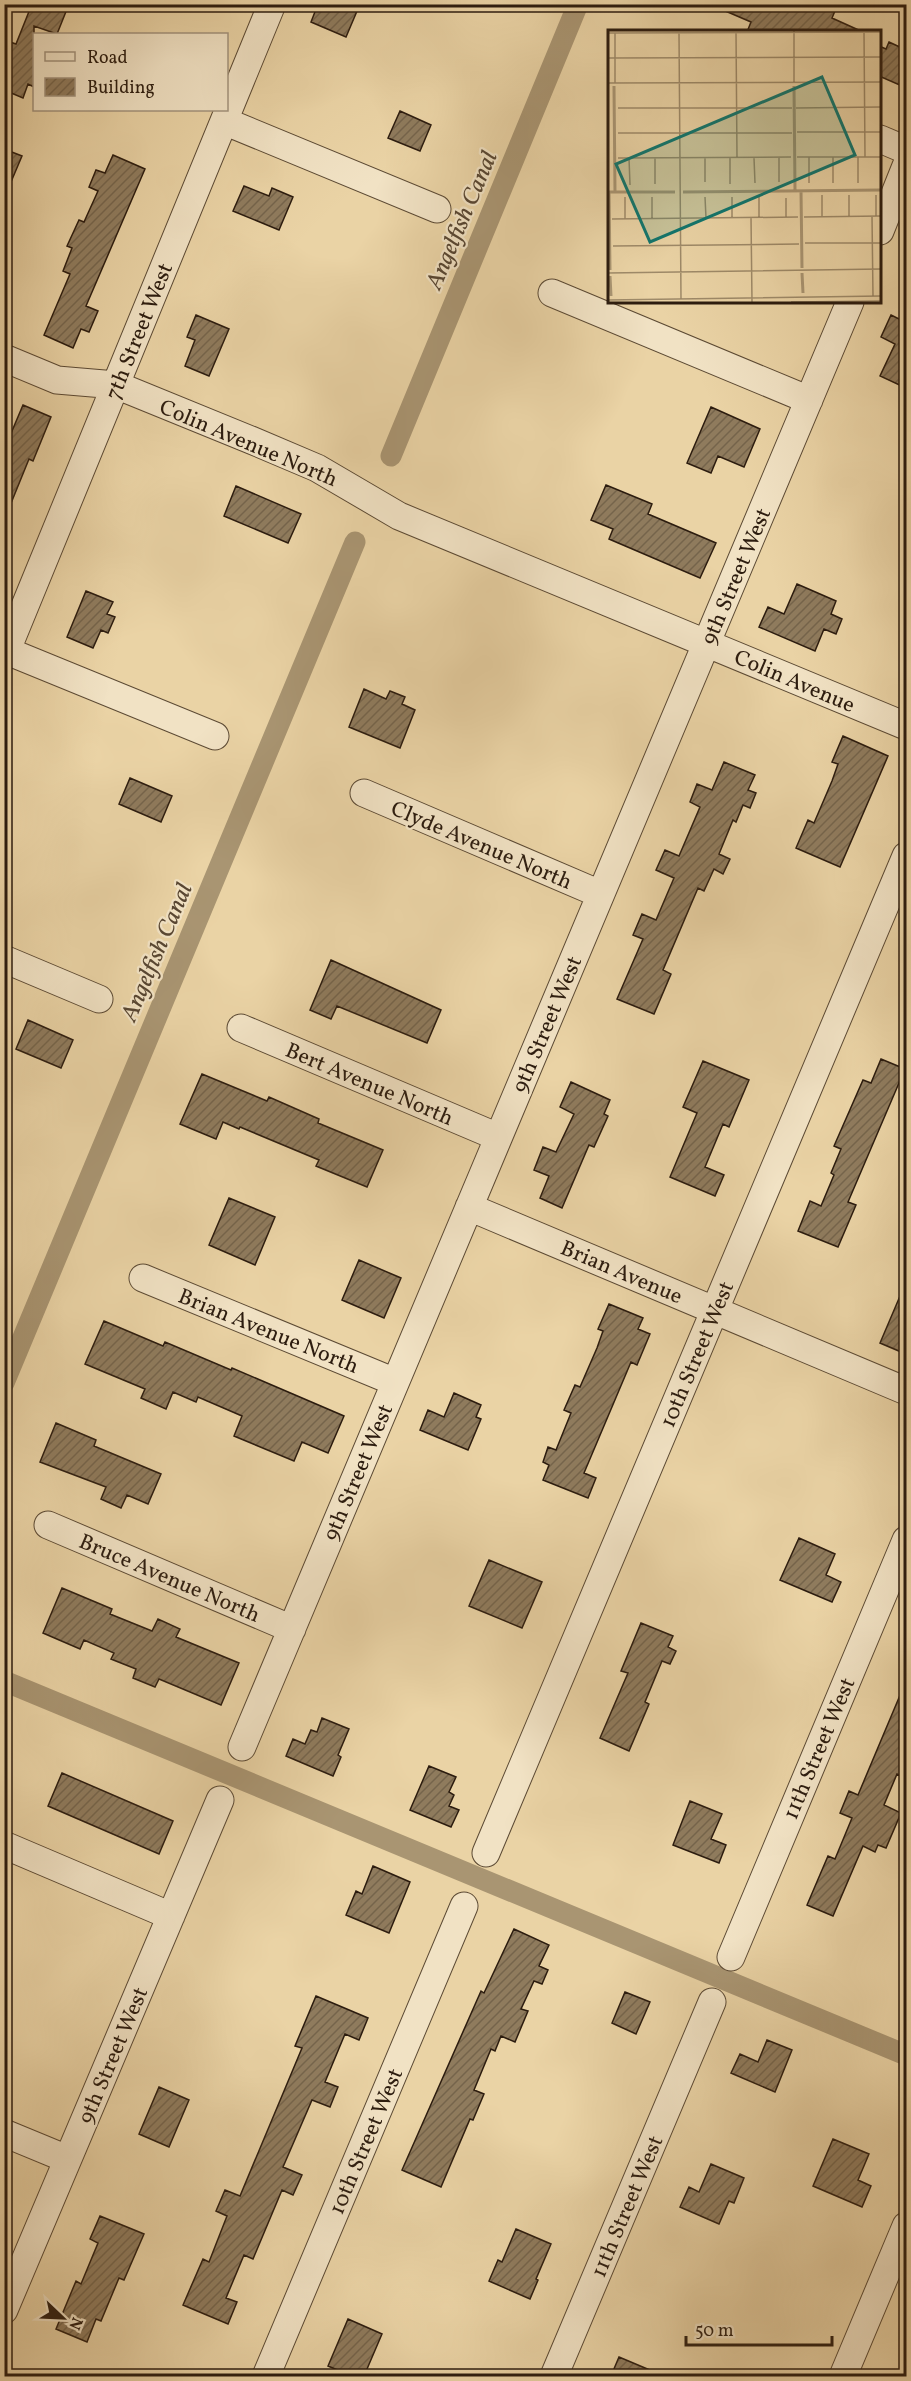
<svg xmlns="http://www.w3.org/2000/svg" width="911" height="2381" font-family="Vollkorn,serif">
  <defs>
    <pattern id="building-hatch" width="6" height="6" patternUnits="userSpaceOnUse" patternTransform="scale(1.5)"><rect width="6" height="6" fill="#8f7b5d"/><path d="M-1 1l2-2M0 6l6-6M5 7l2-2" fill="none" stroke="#75644b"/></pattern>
  </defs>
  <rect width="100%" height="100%" fill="#ead3a5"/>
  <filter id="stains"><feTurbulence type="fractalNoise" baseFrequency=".00333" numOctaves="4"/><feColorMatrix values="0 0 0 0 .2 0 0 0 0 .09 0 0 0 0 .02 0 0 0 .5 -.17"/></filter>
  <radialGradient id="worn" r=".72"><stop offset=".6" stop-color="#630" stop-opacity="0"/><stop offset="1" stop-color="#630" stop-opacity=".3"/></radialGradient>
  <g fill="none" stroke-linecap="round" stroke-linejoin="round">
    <path stroke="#a99572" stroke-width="21" d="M391,456L578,4
      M4,1383L355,542
      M4,1681L906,2055"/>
  </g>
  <path fill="url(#building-hatch)" stroke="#2c1c0f" stroke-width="1.5" d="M32,4H69L57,34L34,26V87L28,84L23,98L4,90V56L10,42L16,44Z
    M318,4H360L346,37L311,22Z
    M709,4H819L835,11L832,18L863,32H747L751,22Z
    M889,42L904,49L902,56L906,58V76L902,86L879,76V46L886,49Z
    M400,111L431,125L420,151L388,138Z
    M4,149L22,156L5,196H4Z
    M113,155L145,169L86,306L98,311L89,332L81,329L73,348L44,335L70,274L63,271L72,248L67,246L79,220L84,222L98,191L89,187L96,170L105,173Z
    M244,186L269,196L272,188L293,197L279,230L233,211Z
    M196,315L229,329L209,376L185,366L195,340L187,337Z
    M891,315L905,322L906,318V388L880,376L895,344L881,337Z
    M23,405L51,417L33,461L29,459L5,518L4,450Z
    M711,407L760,429L744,467L718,456L711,473L687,463Z
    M606,485L652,504L648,514L716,543L700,578L609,539L613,529L591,520Z
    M236,486L301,514L288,543L224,516Z
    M797,584L836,601L831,614L842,619L836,634L824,629L815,651L759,627L768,607L784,614Z
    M86,591L113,602L107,614L115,617L108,633L101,630L93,648L67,637Z
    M364,689L386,699L390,691L405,697L402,704L415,710L400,748L349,727Z
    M843,736L888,756L840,867L796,848L808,820L814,823L832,781L838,764L832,762Z
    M724,762L755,775L748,790L756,793L750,808L743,805L736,822L733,820L719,854L730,859L723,874L714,869L704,891L698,888L663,970L671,974L654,1014L617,999L643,939L633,935L642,914L656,920L674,878L656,870L665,850L679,856L700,807L690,802L697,784L712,790Z
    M130,778L172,796L161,822L119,804Z
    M331,960L441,1010L427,1043L337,1006L331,1019L310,1010Z
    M28,1020L73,1040L61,1068L16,1049Z
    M881,1059L905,1069L848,1202L856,1205L838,1247L798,1231L810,1201L821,1206L834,1175L831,1173L841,1149L834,1146L863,1080L871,1083Z
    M703,1061L749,1080L729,1127L723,1124L705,1167L724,1175L715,1196L670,1177L697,1113L683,1107Z
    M202,1074L267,1101L269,1097L319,1119L318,1123L383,1150L367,1187L316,1166L319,1160L240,1127L239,1129L223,1122L216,1139L180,1124Z
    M571,1082L610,1100L604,1114L608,1116L594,1147L589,1145L562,1208L540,1198L549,1176L534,1170L543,1147L556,1152L574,1114L560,1107Z
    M229,1198L275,1217L255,1265L209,1245Z
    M359,1260L401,1278L384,1318L342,1300Z
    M906,1282V1354L880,1343Z
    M609,1304L643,1318L638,1329L650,1334L637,1365L631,1362L584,1473L596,1478L588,1498L543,1480L549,1465L543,1462L548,1447L556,1450L571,1413L564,1410L575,1385L580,1387L597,1348L603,1331L598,1329Z
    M104,1321L163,1346L165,1342L231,1370L232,1368L344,1416L328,1453L302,1442L294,1461L234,1436L242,1416L198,1397L196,1402L173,1392L166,1409L141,1398L145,1389L85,1364Z
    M454,1393L481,1405L476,1417L481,1419L468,1450L420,1430L428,1410L444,1417Z
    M56,1423L96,1440L94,1446L161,1474L148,1504L127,1495L121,1508L101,1499L106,1487L40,1462Z
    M799,1538L835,1554L826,1575L841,1582L832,1602L780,1580Z
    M489,1560L542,1582L522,1628L469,1606Z
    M62,1588L112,1609L110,1614L152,1631L158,1619L180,1629L176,1637L239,1663L221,1705L159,1679L155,1687L133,1678L136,1669L111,1659L114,1653L84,1640L80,1649L43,1633Z
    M641,1623L673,1636L668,1647L676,1651L670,1664L662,1661L645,1702L649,1704L629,1751L600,1738L628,1673L621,1671Z
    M906,1681V1778L897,1774L884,1805L901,1813L886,1848L878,1845L875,1852L863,1846L833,1916L807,1905L828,1856L835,1859L852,1818L840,1813L849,1791L858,1795Z
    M322,1718L349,1729L338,1755L341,1757L333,1776L286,1756L293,1739L305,1744L311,1730L317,1732Z
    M429,1766L456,1777L449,1792L454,1795L449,1806L459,1810L451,1827L410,1810Z
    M62,1773L173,1821L159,1854L48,1806Z
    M690,1801L722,1814L711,1839L726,1845L719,1863L673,1845Z
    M373,1866L410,1882L389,1933L346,1915L356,1891L362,1894Z
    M514,1929L549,1945L539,1966L548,1970L542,1984L534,1981L521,2009L528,2011L515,2042L501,2036L495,2051L491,2049L474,2090L484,2094L473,2120L470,2119L441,2187L402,2170L481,1991L484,1993Z
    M625,1992L650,2002L636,2034L612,2023Z
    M316,1996L368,2018L359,2040L345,2034L325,2082L338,2087L330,2107L312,2100L283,2167L302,2175L293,2195L282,2190L253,2259L244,2255L226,2298L237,2302L228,2324L183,2305L203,2259L209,2262L227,2216L216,2211L225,2190L240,2196L302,2048L295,2046Z
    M767,2040L792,2050L775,2092L731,2073L740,2054L758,2062Z
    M159,2087L189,2100L169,2147L139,2134Z
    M833,2139L869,2154L858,2180L871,2186L862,2207L813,2186Z
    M711,2164L744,2178L734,2203L729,2201L719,2224L680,2207L689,2187L699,2192Z
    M100,2216L144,2234L124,2280L119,2278L101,2321L96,2319L87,2342L56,2329L76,2281L81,2284L98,2243L90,2239Z
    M516,2229L551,2244L536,2279L538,2280L530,2299L489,2281L498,2260L502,2262Z
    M348,2319L382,2334L364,2376H352L328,2366Z
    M619,2357L664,2376H611Z"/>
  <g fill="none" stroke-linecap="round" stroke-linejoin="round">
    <defs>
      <path id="minor" d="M224,121L437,209
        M880,139L906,150
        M880,231L906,166
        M552,293L809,400
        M4,358L57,380L116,385L251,440L317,468L399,516L906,726
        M7,651L215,736
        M4,657L272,4
        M364,793L600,894
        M4,959L99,999
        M241,1028L498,1137
        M469,1207L906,1391
        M143,1278L395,1382
        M48,1525L292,1629
        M242,1747L850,302
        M4,1845L171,1916
        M486,1853L906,856
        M731,1957L906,1540
        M4,2133L67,2159
        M4,2310L220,1800
        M266,2376L464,1906
        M554,2376L712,2002
        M843,2376L906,2226"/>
    </defs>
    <use href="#minor" stroke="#5c4a34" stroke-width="29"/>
    <use href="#minor" stroke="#f1e2c4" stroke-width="27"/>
  </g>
  <g text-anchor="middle" stroke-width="4.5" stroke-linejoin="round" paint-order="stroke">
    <g font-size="22" fill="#2c1c0f" stroke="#f1e2c4">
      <text transform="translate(138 331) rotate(-68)" y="8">7th Street West</text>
      <text transform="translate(249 442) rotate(23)" y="8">Colin Avenue North</text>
      <text transform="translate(735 576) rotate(-67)" y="8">9th Street West</text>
      <text transform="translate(795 680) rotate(23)" y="8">Colin Avenue</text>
      <text transform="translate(482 844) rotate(23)" y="8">Clyde Avenue North</text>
      <text transform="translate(546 1024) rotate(-67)" y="8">9th Street West</text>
      <text transform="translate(370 1083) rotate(23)" y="8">Bert Avenue North</text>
      <text transform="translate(622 1271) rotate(23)" y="8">Brian Avenue</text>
      <text transform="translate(269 1330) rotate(22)" y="8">Brian Avenue North</text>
      <text transform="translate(696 1354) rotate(-67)" y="8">10th Street West</text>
      <text transform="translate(357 1472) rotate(-67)" y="8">9th Street West</text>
      <text transform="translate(170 1577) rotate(23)" y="8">Bruce Avenue North</text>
      <text transform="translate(818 1748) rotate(-67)" y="8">11th Street West</text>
      <text transform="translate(112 2055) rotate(-67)" y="8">9th Street West</text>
      <text transform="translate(365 2141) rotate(-67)" y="8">10th Street West</text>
      <text transform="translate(626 2206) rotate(-67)" y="8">11th Street West</text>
    </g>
    <g font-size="24" font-style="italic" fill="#584632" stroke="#f1e2c4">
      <text transform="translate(461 220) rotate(-67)" y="8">Angelfish Canal</text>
      <text transform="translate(156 952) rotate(-67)" y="8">Angelfish Canal</text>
    </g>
  </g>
  <g transform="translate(608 30)">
    <rect width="273" height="273" fill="#ead3a5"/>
    <path fill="none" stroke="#a99572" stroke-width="3" d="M6,56L7,162M186,56L187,161M193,161L194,238M0,162H67M1,162L2,240M75,162L273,160M194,243L195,263M2,246L3,266"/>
    <path fill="none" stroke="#9e8a69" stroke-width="1.5" d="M186,1V53M128,2L129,128M256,2L257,127M0,3L273,2M71,3L73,269M0,28L273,27M0,53L273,52M7,53V3M10,78H184M188,78L273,77M189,102H273M10,103H184M171,127V152M189,127H273M225,127V153M10,128L183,127M21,128L22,155M47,128V154M122,128V154M146,128L147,153M97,152V128M201,153V127M250,153V127M214,165V186M241,165V186M268,165V186M17,167V189M44,167V188M97,167L98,188M124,167V188M151,167V187M178,168V187M264,186L265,266M143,187L144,272M196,187L273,186M4,189L190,187M197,213H273M5,216L191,214M0,243L273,239M0,270L273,266M183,272L273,271"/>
    <path fill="#0f766e" fill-opacity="0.15" stroke="#0f766e" stroke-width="3" d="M214,47L247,125L42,212L8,134Z"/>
    <rect width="273" height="273" fill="none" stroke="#2c1c0f" stroke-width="3"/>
  </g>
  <rect width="911" height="2381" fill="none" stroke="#ead3a5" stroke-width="24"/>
  <rect x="6" y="6" width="899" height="2369" fill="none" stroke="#2c1c0f" stroke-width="3"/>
  <rect x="12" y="12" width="887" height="2357" fill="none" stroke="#2c1c0f" stroke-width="1.5"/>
  <rect x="33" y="33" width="195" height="78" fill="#f1e2c4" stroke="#a2937c" stroke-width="1.5"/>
  <rect x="45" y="52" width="30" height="9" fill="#f1e2c4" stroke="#a2937c" stroke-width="1.5"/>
  <text x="87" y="63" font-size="18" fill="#2c1c0f">Road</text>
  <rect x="45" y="78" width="30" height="18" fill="url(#building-hatch)" stroke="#a2937c" stroke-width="1.5"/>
  <text x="87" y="93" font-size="18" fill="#2c1c0f">Building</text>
  <g transform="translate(63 2318) rotate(113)" stroke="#f1e2c4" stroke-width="4.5" paint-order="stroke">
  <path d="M0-4.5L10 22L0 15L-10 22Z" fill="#2c1c0f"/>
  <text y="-9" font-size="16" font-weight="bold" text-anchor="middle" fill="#2c1c0f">N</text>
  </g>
  <path d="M686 2336v9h146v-9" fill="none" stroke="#2c1c0f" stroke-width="3"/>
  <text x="695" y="2336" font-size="18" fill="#2c1c0f" stroke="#f1e2c4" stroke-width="4.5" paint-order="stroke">50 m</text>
  <rect width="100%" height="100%" filter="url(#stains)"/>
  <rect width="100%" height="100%" fill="url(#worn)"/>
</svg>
